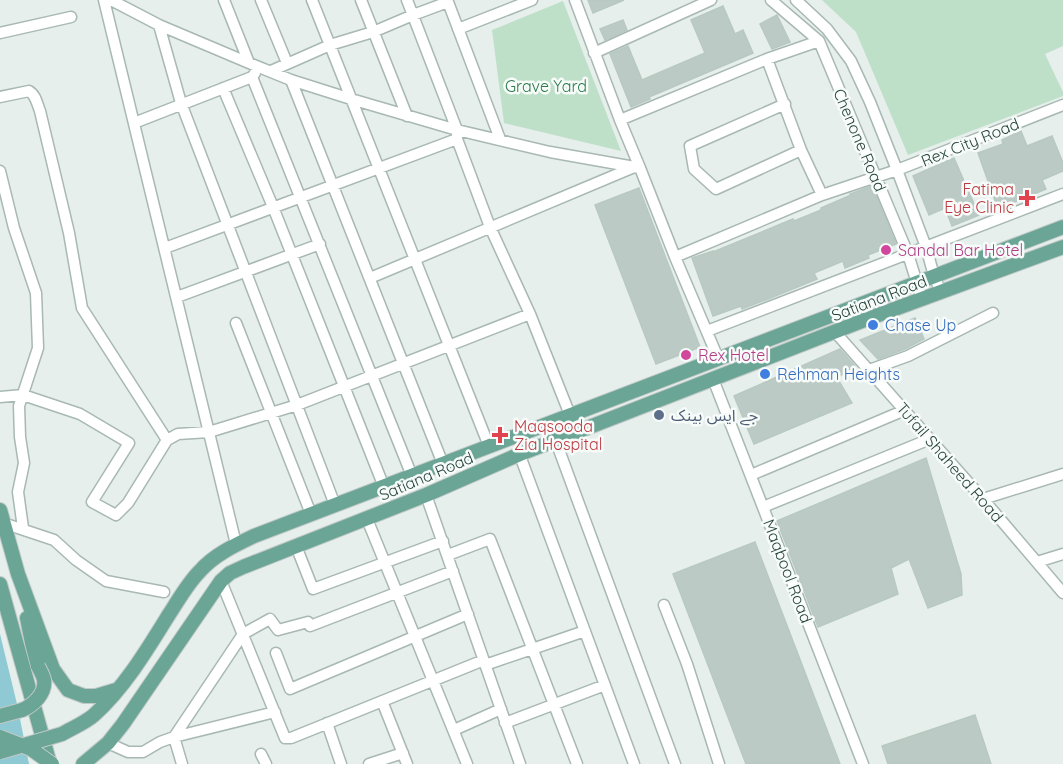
<svg xmlns="http://www.w3.org/2000/svg" width="1063" height="764" font-family="Quicksand,'Noto Sans Arabic',sans-serif">
  <rect width="100%" height="100%" fill="#e6efeb"/>
  <path fill="#bfe0c8" d="M822,0H1063V46L1045,54L1063,92V96L908,155L856,32Z
    M563,1L621,151L504,123L492,30Z"/>
  <path fill="#8ec9d4" d="M0,634L17,704L29,764H0Z"/>
  <path fill="#bbcac4" stroke="#b8c9c2" stroke-width="1.5" d="M588,0H624L593,13Z
    M723,6L735,34L743,30L753,53L649,97L650,99L631,107L610,54L628,46L642,80L705,53L691,20Z
    M777,15L790,42L772,49L760,24Z
    M623,20L627,30L605,40L600,29Z
    M1021,131L1027,146L1052,136L1063,163V171L1042,180L1046,189L998,209L978,153L1003,144L1002,140Z
    M954,158L979,215L952,226L945,208L929,215L913,176Z
    M872,186L896,244L868,255L869,258L845,268L843,261L814,273L817,279L768,299L742,309L741,306L713,316L692,258L713,251V252L793,219L794,221L821,210V208L851,195L850,194Z
    M639,188L700,347L656,364L595,205Z
    M915,318L924,339L905,349L878,359L860,340Z
    M840,349L855,366L837,378L852,403L754,444L734,396Z
    M926,458L961,574L962,595L928,608L909,559L891,568L898,594L818,627L777,521Z
    M755,542L840,764H746L673,574Z
    M975,715L991,764H888L882,746Z"/>
  <g fill="none" stroke-linecap="round" stroke-linejoin="round">
    <defs>
      <path id="minor" d="M104,0L236,544
        M111,0L159,25L249,63L291,80L351,99L457,130L550,152L640,168L675,257L718,358
        M224,0L249,63
        M261,0L287,63
        M312,0L489,446
        M361,0L407,116
        M407,0L457,130V139L490,227L530,314L570,415
        M575,0L620,120L640,168
        M771,0L819,41L908,254L922,299
        M796,0L827,29L851,61L870,102L897,170L926,247L934,276L941,292
        M159,25L181,103L335,505
        M458,29L532,0
        M0,33L71,17
        M594,53L711,0
        M767,59L801,150L822,195
        M271,71L330,45L373,32L413,15L448,2L500,139
        M252,77L412,476
        M291,80L443,464
        M223,88L273,207L384,487
        M0,97L29,91C36,95 37,104 40,111L69,233L82,308L167,440L178,434L209,432L297,405L530,314
        M785,104L690,146L694,169L716,189L801,150
        M620,120L767,59L819,41
        M134,123L252,77L255,73
        M0,171L14,228L36,293L38,348L19,406L20,437L24,463L18,492L23,528
        M165,248L457,139
        M675,257L822,195L897,170L1063,105
        M370,278L632,168
        M177,297L320,244
        M236,323L311,514
        M707,331L1063,194
        M835,332L983,499L1063,593
        M869,370L908,356L993,313
        M713,379L863,764
        M0,397L23,395L80,414L129,443L92,502L116,515L128,503L167,440
        M555,439L675,764
        M519,453L634,764
        M751,475L905,410
        M426,495L520,764
        M983,499L1063,474
        M763,507L930,439
        M367,519L467,764
        M3,523L54,540L76,560L106,581L164,592
        M296,546L313,589L443,541
        M448,555L490,539L577,764
        M1037,562L1063,554
        M221,581L285,738H291L484,660
        M664,605L687,664L719,764
        M276,653L290,689L468,614
        M485,665L585,631
        M382,701L407,764
        M327,723L341,764
        M505,723L605,685
        M454,730L501,709
        M108,743L128,752H143L160,742L174,737L275,712
        M261,754L266,764
        M182,764L174,737L243,634L270,619L278,630L308,622L310,626L453,571
        M369,764L403,753"/>
      <path id="major" d="M0,510L18,574L53,669L68,690L84,696H96L116,690
        M0,584L50,764
        M27,618L32,643L38,666
        M0,716L22,710
        M62,734C72,728 85,723 94,715C124,688 147,650 168,616C178,601 187,584 200,571C214,555 235,545 254,536L1063,227
        M83,764L108,743L123,724L221,581L230,573L243,567L426,495L520,454L862,321L1063,247"/>
    </defs>
    <use href="#minor" stroke="#a8b8b2" stroke-width="13"/>
    <use href="#major" stroke="#c2cac8" stroke-width="16"/>
    <use href="#minor" stroke="#fff" stroke-width="10"/>
    <use href="#major" stroke="#6aa596" stroke-width="14"/>
    <defs>
      <path id="major-bridge" d="M22,710C34,705 46,693 44,680C43,675 40,670 38,666
        M0,737L31,749L52,764
        M0,752L62,734"/>
    </defs>
    <use href="#major-bridge" stroke="#c2cac8" stroke-width="16" stroke-linecap="butt"/>
    <use href="#major-bridge" stroke="#6aa596" stroke-width="14"/>
  </g>
  <g fill="#e0444e" stroke="#f7fbf9" stroke-width="2">
    <path d="M1024 189h6v6h6v6h-6v6h-6v-6h-6v-6h6z"/>
    <path d="M497 426h6v6h6v6h-6v6h-6v-6h-6v-6h6z"/>
  </g>
  <g fill="#d1479c" stroke="#f7fbf9" stroke-width="2">
    <circle cx="886" cy="250" r="6"/>
    <circle cx="686" cy="355" r="6"/>
  </g>
  <g fill="#3f7fe0" stroke="#f7fbf9" stroke-width="2">
    <circle cx="873" cy="325" r="6"/>
    <circle cx="765" cy="374" r="6"/>
  </g>
  <circle fill="#5c6f8a" stroke="#f7fbf9" stroke-width="2" cx="659" cy="415" r="6"/>
  <g text-anchor="middle" stroke-width="5" stroke-linejoin="round" paint-order="stroke">
    <g font-size="16" fill="#2d7a4b" stroke="#f7fbf9">
      <text x="546" y="92">Grave Yard</text>
    </g>
    <g font-size="16" fill="#24423a" stroke="#f7fbf9">
      <text transform="translate(860 140) rotate(67)" y="6">Chenone Road</text>
      <text transform="translate(970 142) rotate(-22)" y="6">Rex City Road</text>
      <text transform="translate(879 298) rotate(-21)" y="6">Satiana Road</text>
      <text transform="translate(950 462) rotate(49)" y="6">Tufail Shaheed Road</text>
      <text transform="translate(426 476) rotate(-23)" y="6">Satiana Road</text>
      <text transform="translate(788 571) rotate(69)" y="6">Maqbool Road</text>
    </g>
    <g font-size="16" fill="#be3a42" stroke="#f7fbf9" text-anchor="end">
      <text x="1014" y="195">Fatima<tspan x="1014" dy="18">Eye Clinic</tspan></text>
      <text x="514" y="432" text-anchor="start">Maqsooda<tspan x="514" dy="18">Zia Hospital</tspan></text>
    </g>
    <g font-size="16" fill="#b23c85" stroke="#f7fbf9" text-anchor="start">
      <text x="898" y="256">Sandal Bar Hotel</text>
      <text x="698" y="361">Rex Hotel</text>
    </g>
    <g font-size="16" fill="#366cbe" stroke="#f7fbf9" text-anchor="start">
      <text x="885" y="331">Chase Up</text>
      <text x="777" y="380">Rehman Heights</text>
    </g>
    <g font-size="16" fill="#4e5e75" stroke="#f7fbf9" text-anchor="start">
      <text x="671" y="421">جے ایس بینک</text>
    </g>
  </g>
</svg>
